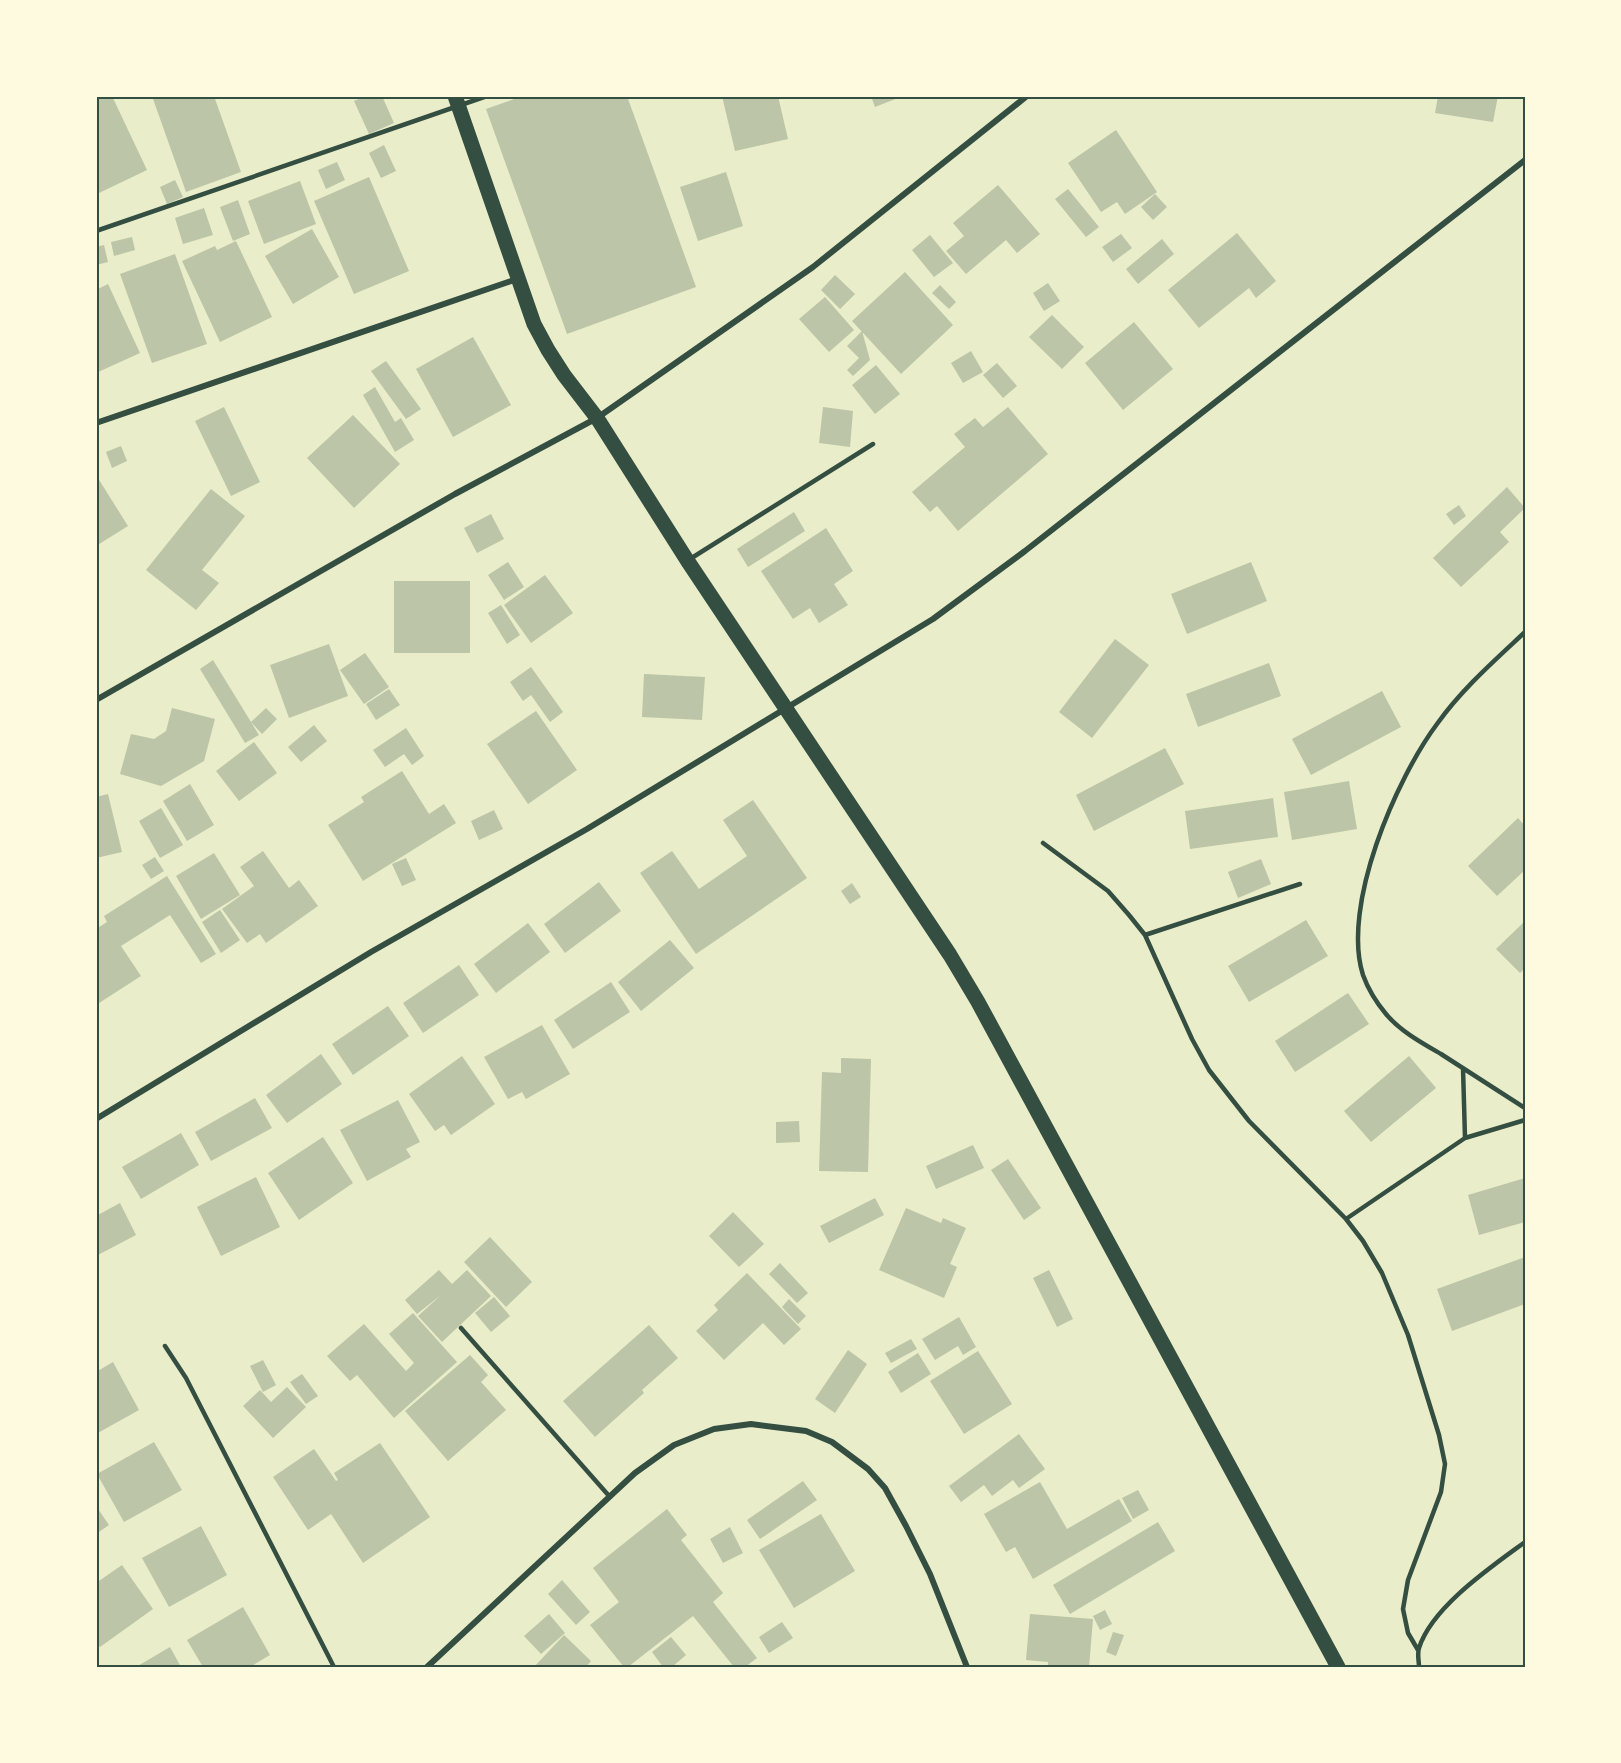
<svg xmlns="http://www.w3.org/2000/svg" width="1621" height="1763" font-family="Signika,sans-serif">
  <rect width="100%" height="100%" fill="#e9edc9"/>
  <path fill="#bcc5a7" d="M96,96H112L147,170L99,193L96,188Z
    M152,96H214L241,172L186,192Z
    M366,96H382L394,123L369,134L354,101Z
    M523,96H627L696,287L567,334L486,109Z
    M722,96H778L788,139L735,151Z
    M871,96H903L875,107Z
    M1438,96H1498L1493,122L1435,113Z
    M1116,130L1157,192L1125,214L1117,202L1101,212L1068,163Z
    M384,145L396,171L381,178L369,153Z
    M337,162L345,180L326,189L318,170Z
    M726,172L743,226L698,241L680,187Z
    M369,177L409,271L354,294L314,201Z
    M175,180L183,197L167,204L160,187Z
    M300,181L316,224L264,244L248,201Z
    M998,185L1040,234L1017,253L1006,240L966,274L946,251L964,236L953,223Z
    M1068,189L1099,227L1086,237L1055,199Z
    M1155,194L1167,207L1153,220L1141,207Z
    M238,200L250,234L233,241L220,207Z
    M204,208L213,235L183,244L175,218Z
    M312,229L339,277L293,304L265,256Z
    M1237,233L1276,281L1256,298L1249,288L1199,328L1168,290Z
    M1121,234L1132,248L1113,262L1102,247Z
    M930,235L953,263L934,277L912,250Z
    M132,237L135,250L114,256L111,242Z
    M1162,239L1174,254L1138,284L1126,269Z
    M236,241L272,317L220,342L182,261L215,246L217,250Z
    M104,245L108,262L96,265V247Z
    M175,254L207,344L152,363L120,274Z
    M905,272L953,325L901,374L852,321Z
    M835,275L855,294L840,309L821,290Z
    M1048,283L1060,301L1044,311L1033,293Z
    M108,284L140,353L96,373V290Z
    M940,285L956,302L949,309L932,293Z
    M825,297L854,330L829,352L799,319Z
    M1052,315L1084,347L1062,369L1029,337Z
    M1134,322L1173,369L1123,410L1085,363Z
    M862,331L870,360L853,376L847,370L859,358L847,346Z
    M473,337L511,405L453,437L416,369Z
    M971,351L983,372L963,383L951,363Z
    M386,361L421,409L406,419L371,371Z
    M997,363L1017,386L1003,398L983,375Z
    M876,365L900,394L875,414L852,385Z
    M375,387L395,422L401,418L414,440L395,452L363,395Z
    M224,407L260,482L231,496L195,421Z
    M823,407L853,411L850,447L819,443Z
    M1008,407L1048,454L958,531L937,506L930,512L912,492L965,447L954,434L975,418L983,427Z
    M353,415L400,464L354,508L307,458Z
    M121,446L127,461L112,468L106,452Z
    M96,475L128,526L96,546Z
    M1507,487L1525,508L1500,532L1509,542L1461,587L1433,558Z
    M211,489L245,516L202,570L219,583L196,610L146,570Z
    M1459,505L1466,516L1454,525L1446,514Z
    M794,512L805,531L748,567L737,549Z
    M491,514L504,539L477,553L464,528Z
    M826,528L853,571L834,584L848,605L819,623L810,608L793,619L761,571Z
    M508,562L524,587L504,600L488,575Z
    M1251,562L1267,601L1187,634L1171,594Z
    M545,575L573,613L531,643L504,605Z
    M394,581H470V653H394Z
    M501,605L520,635L507,644L488,613Z
    M1115,639L1149,665L1092,738L1059,712Z
    M329,644L348,696L289,718L270,665Z
    M365,653L389,687L364,704L340,670Z
    M213,660L251,722L266,708L277,719L262,734L251,722L259,735L245,743L200,669Z
    M1269,663L1281,696L1198,727L1186,694Z
    M531,667L563,712L550,722L531,695L523,701L510,682Z
    M644,674L705,677L702,720L642,717Z
    M389,689L400,705L376,720L366,704Z
    M1382,691L1401,727L1311,775L1292,739Z
    M172,708L215,719L204,761L161,786L120,774L131,734L154,739L166,731Z
    M536,711L577,770L528,804L487,744Z
    M314,725L327,741L301,762L288,747Z
    M406,728L424,756L412,765L404,754L385,767L373,750Z
    M254,742L277,773L239,801L216,771Z
    M1165,748L1184,784L1094,831L1076,795Z
    M402,771L429,814L444,804L456,823L363,881L328,825L364,802L361,797Z
    M1349,781L1357,829L1292,840L1284,792Z
    M190,784L214,825L187,841L163,801Z
    M108,794L122,852L96,858V797Z
    M1273,798L1278,837L1190,849L1185,811Z
    M753,800L807,878L696,954L640,873L672,851L699,889L747,856L723,820Z
    M161,808L183,845L160,858L139,821Z
    M494,810L503,829L479,840L471,821Z
    M1518,818L1525,826V870L1497,896L1468,866Z
    M263,851L289,888L299,880L318,906L266,943L260,934L247,943L222,909L254,886L240,867Z
    M214,853L240,895L201,919L176,876Z
    M155,857L164,871L151,879L142,865Z
    M406,858L416,880L402,886L392,864Z
    M1261,859L1271,884L1238,898L1228,872Z
    M167,876L216,954L201,963L170,915L121,946L141,976L96,1005V929L107,922L104,916Z
    M599,882L621,911L565,953L544,924Z
    M852,883L861,897L850,904L841,891Z
    M220,910L240,940L221,953L202,922Z
    M1306,920L1328,956L1249,1002L1228,966Z
    M1525,921V968L1520,973L1496,949Z
    M528,923L550,952L496,993L474,964Z
    M670,940L694,968L641,1011L618,982Z
    M459,965L479,995L423,1033L403,1003Z
    M611,982L630,1012L573,1049L554,1020Z
    M1348,993L1369,1024L1295,1072L1275,1041Z
    M388,1006L409,1036L353,1075L332,1044Z
    M542,1025L570,1074L526,1099L522,1092L508,1099L484,1057Z
    M321,1054L342,1084L287,1123L266,1095Z
    M462,1056L495,1104L451,1135L444,1125L435,1131L409,1094Z
    M1409,1056L1436,1088L1371,1142L1344,1111Z
    M841,1058L871,1059L868,1172L819,1171L822,1072L841,1073Z
    M255,1098L272,1128L211,1161L195,1132Z
    M398,1100L420,1142L406,1149L411,1157L367,1181L340,1130Z
    M799,1121L800,1142L776,1143V1122Z
    M181,1133L199,1165L141,1199L122,1167Z
    M323,1137L353,1183L299,1220L268,1173Z
    M973,1145L984,1168L936,1189L926,1166Z
    M1008,1159L1041,1208L1024,1220L991,1170Z
    M256,1177L280,1227L221,1256L197,1207Z
    M1525,1178V1222L1479,1235L1468,1195Z
    M875,1198L884,1215L829,1243L820,1226Z
    M120,1203L136,1235L96,1256V1216Z
    M906,1208L941,1223L943,1218L966,1228L950,1264L957,1267L944,1298L879,1270Z
    M733,1212L764,1244L739,1267L709,1236Z
    M490,1237L532,1282L506,1307L464,1262Z
    M1525,1257V1304L1452,1331L1437,1289Z
    M780,1263L808,1293L797,1303L769,1274Z
    M439,1270L452,1284L467,1270L491,1296L442,1342L418,1316L441,1295L417,1314L405,1300Z
    M1049,1270L1073,1319L1057,1327L1033,1278Z
    M747,1273L801,1329L784,1345L763,1323L724,1360L696,1331L718,1310L714,1305Z
    M494,1297L510,1316L491,1332L475,1313Z
    M789,1299L806,1316L798,1324L782,1307Z
    M413,1313L457,1362L394,1418L357,1375L350,1381L327,1356L364,1324L406,1371L414,1363L389,1334Z
    M959,1317L976,1347L963,1355L958,1346L935,1360L922,1339Z
    M649,1325L678,1358L642,1390L644,1393L595,1437L563,1401Z
    M911,1339L917,1349L891,1363L885,1353Z
    M848,1350L867,1364L835,1413L815,1399Z
    M978,1351L1012,1404L964,1434L930,1381Z
    M918,1353L931,1374L901,1393L888,1372Z
    M470,1355L488,1375L481,1382L506,1410L448,1461L405,1411Z
    M263,1360L276,1385L263,1392L250,1366Z
    M113,1362L139,1410L96,1434V1372Z
    M302,1374L318,1396L306,1404L290,1382Z
    M287,1387L306,1407L273,1438L243,1406L260,1390L271,1402Z
    M1019,1434L1045,1469L1019,1488L1013,1480L992,1496L984,1485L961,1502L949,1486Z
    M154,1442L182,1490L124,1522L97,1474Z
    M380,1443L430,1517L363,1563L331,1514L308,1530L273,1477L314,1449L336,1481L338,1480L334,1473Z
    M803,1481L817,1500L760,1539L747,1520Z
    M1040,1482L1067,1529L1119,1499L1132,1521L1033,1579L1015,1547L1006,1552L984,1514Z
    M1138,1490L1149,1510L1133,1519L1122,1498Z
    M96,1506L109,1525L96,1534Z
    M667,1509L687,1535L681,1540L723,1593L713,1602L757,1658L745,1667H734L693,1616L628,1667H624L590,1625L619,1602L593,1568Z
    M821,1514L855,1571L794,1608L759,1550Z
    M1158,1522L1175,1551L1070,1614L1053,1585Z
    M201,1526L227,1575L169,1607L142,1558Z
    M730,1527L743,1553L723,1563L710,1539Z
    M122,1565L153,1609L100,1647L96,1641V1583Z
    M562,1580L590,1612L576,1625L548,1594Z
    M243,1607L270,1655L250,1667H203L187,1640Z
    M1105,1610L1112,1624L1100,1630L1093,1616Z
    M549,1614L565,1633L541,1654L524,1636Z
    M1030,1614L1093,1619L1089,1667H1048V1662L1026,1660Z
    M782,1622L793,1638L769,1653L759,1637Z
    M1113,1632L1124,1635L1116,1656L1106,1652Z
    M564,1635L591,1661L586,1667H534Z
    M671,1637L686,1655L672,1667H663L652,1652Z
    M170,1647L181,1667H136Z"/>
  <g fill="none" stroke-linecap="round" stroke-linejoin="round">
    <path stroke="#344e41" stroke-width="4.5" d="M96,231L487,96
      M690,559L873,444
      M1525,632C1494,661 1462,689 1437,724C1396,779 1341,906 1363,975C1368,989 1376,1002 1386,1014C1400,1031 1422,1043 1441,1054C1469,1072 1497,1090 1525,1108
      M1043,843L1108,891L1129,915L1145,935L1192,1039L1209,1070L1249,1121L1346,1219L1363,1241L1382,1273L1408,1335L1439,1435L1445,1464L1441,1492L1408,1580L1403,1609L1408,1633L1418,1650
      M1145,935L1300,884
      M1465,1138L1525,1120
      M1346,1219L1465,1138L1463,1068
      M461,1328L610,1497
      M165,1346L186,1378L334,1667
      M1419,1667C1419,1661 1417,1654 1419,1648C1432,1607 1491,1567 1525,1542"/>
    <path stroke="#344e41" stroke-width="6" d="M96,423L517,279
      M96,700L455,494L597,418L813,267L1027,96
      M96,1119L371,952L587,829L933,619L1025,551L1525,160
      M427,1667L635,1473L674,1445L714,1429L751,1424L806,1431L832,1442L868,1469L885,1488L906,1526L930,1574L967,1667"/>
    <path stroke="#344e41" stroke-width="15" d="M455,96L534,324L548,350L564,375L597,418L687,560L950,955L978,1002L1338,1667"/>
  </g>
  <rect width="1621" height="1763" fill="none" stroke="#fefae0" stroke-width="195"/>
  <rect x="98" y="98" width="1426" height="1568" fill="none" stroke="#344e41" stroke-width="2"/>
</svg>
